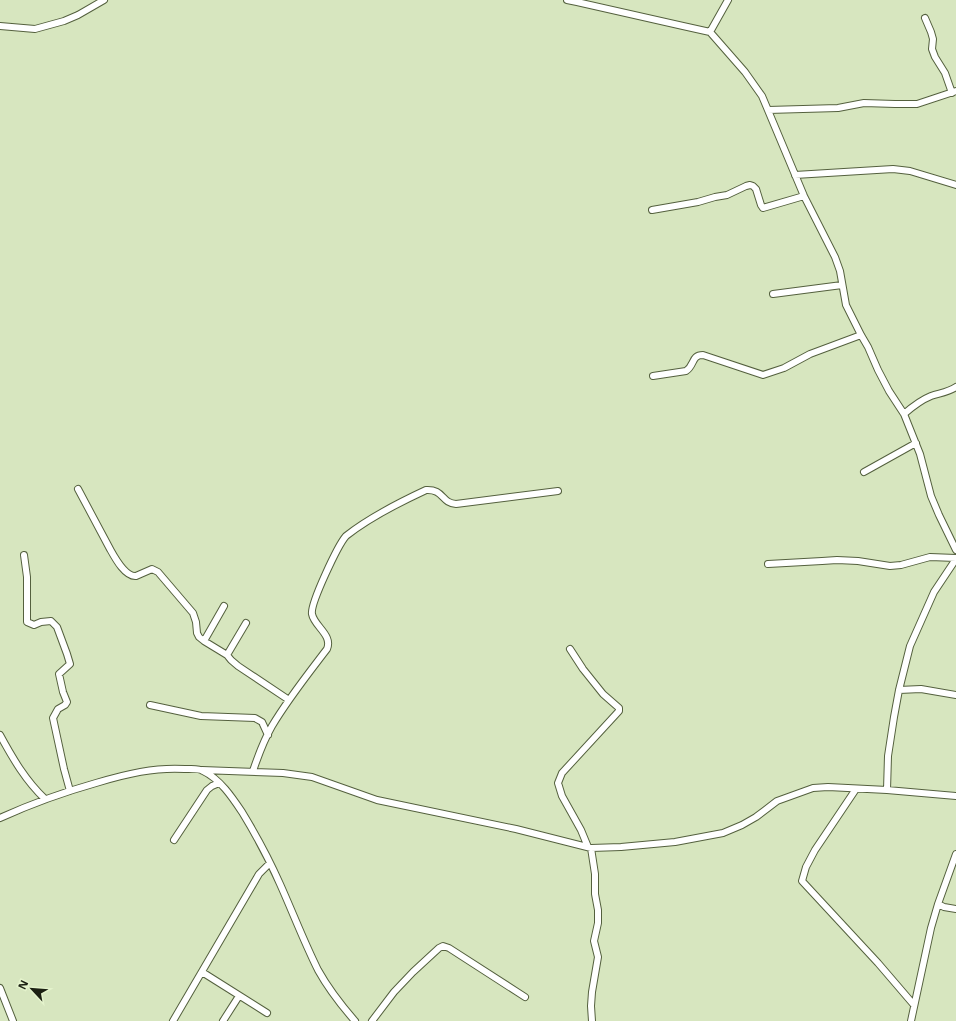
<svg xmlns="http://www.w3.org/2000/svg" width="956" height="1021" font-family="'Open Sans',sans-serif">
  <rect width="100%" height="100%" fill="#d7e6bf"/>
  <g fill="none" stroke-linecap="round" stroke-linejoin="round">
    <defs>
      <path id="minor" d="M567,0L577,2L683,26L710,32L745,72L762,96L804,196L835,257L840,271L846,305L861,335L868,347L878,370L889,391L904,414L920,454L931,496L939,515L956,550
        M925,18L931,32L933,39L932,49L935,57L945,73L952,93
        M0,26L35,29L64,21L78,15L104,0
        M710,32L728,0
        M768,110L838,108L864,103L895,104H917L956,91
        M795,175L893,169L910,171L956,185
        M652,210L698,202L715,197L727,195L746,186L750,185L753,186L756,189L761,205L763,208L804,196
        M773,294L842,285
        M653,376L686,371C695,365 691,355 703,355L763,375L784,368L810,354L861,335
        M904,414C912,407 921,400 931,396C940,393 949,392 956,387
        M864,472L916,443
        M78,489L110,549C115,558 125,577 136,576L152,569L158,572L193,613L196,622L197,633L199,637L204,641L227,655L231,660L238,666L289,700
        M24,555L27,577V622L34,625L41,622L51,621L57,627L67,654L70,664L59,674L63,692L67,702L65,705L58,709L53,718L64,769L70,791
        M768,564L822,561L837,560L858,561L890,566L901,565L930,557L956,558
        M204,641L224,606
        M570,649L583,669L603,694L619,708V711L562,773L558,783L562,796L581,830L588,847
        M227,655L246,623
        M899,690L921,689L956,695
        M150,705L201,716L255,718L262,722L268,735
        M0,735C13,759 26,781 45,799
        M202,770L283,773L312,777L377,800L516,829L591,848L621,847L675,842L723,833L742,825L756,817L777,801L813,788L828,787L887,790L956,796
        M253,771C258,756 264,740 272,726C288,699 308,674 327,649C333,635 314,626 312,614C310,604 338,545 346,536C370,517 398,503 426,490C444,489 441,503 456,504L558,491
        M856,789L815,850L806,867L802,881L878,963L914,1005
        M887,790L888,756L894,717L899,690L910,646L934,592L956,559
        M0,818C31,804 64,792 96,783C126,774 155,767 185,769C191,769 199,768 203,771C220,779 232,797 242,812C256,835 269,859 280,884C293,913 304,942 318,970C328,988 341,1005 355,1021
        M174,840L207,790L212,786L219,783
        M591,848L595,874V894L598,910V923L594,941L598,957L592,992L591,1006L592,1021
        M938,904L944,907L956,909
        M202,972L267,1013
        M0,988L13,1021
        M173,1021L259,874L270,863
        M223,1021L239,996
        M372,1021L394,992L413,972L439,948L443,946L449,948L525,997
        M911,1021L931,928L938,904L956,854"/>
    </defs>
    <use href="#minor" stroke="#54603e" stroke-width="8"/>
    <use href="#minor" stroke="#fff" stroke-width="6"/>
  </g>
  <g transform="translate(32 989) rotate(296)" stroke="#e4f3cc" stroke-width="3" paint-order="stroke">
  <path d="M0-3L7 15L0 10L-7 15Z" fill="#1b2012"/>
  <text y="-6" font-size="11" font-weight="bold" text-anchor="middle" fill="#1b2012">N</text>
  </g>
</svg>
